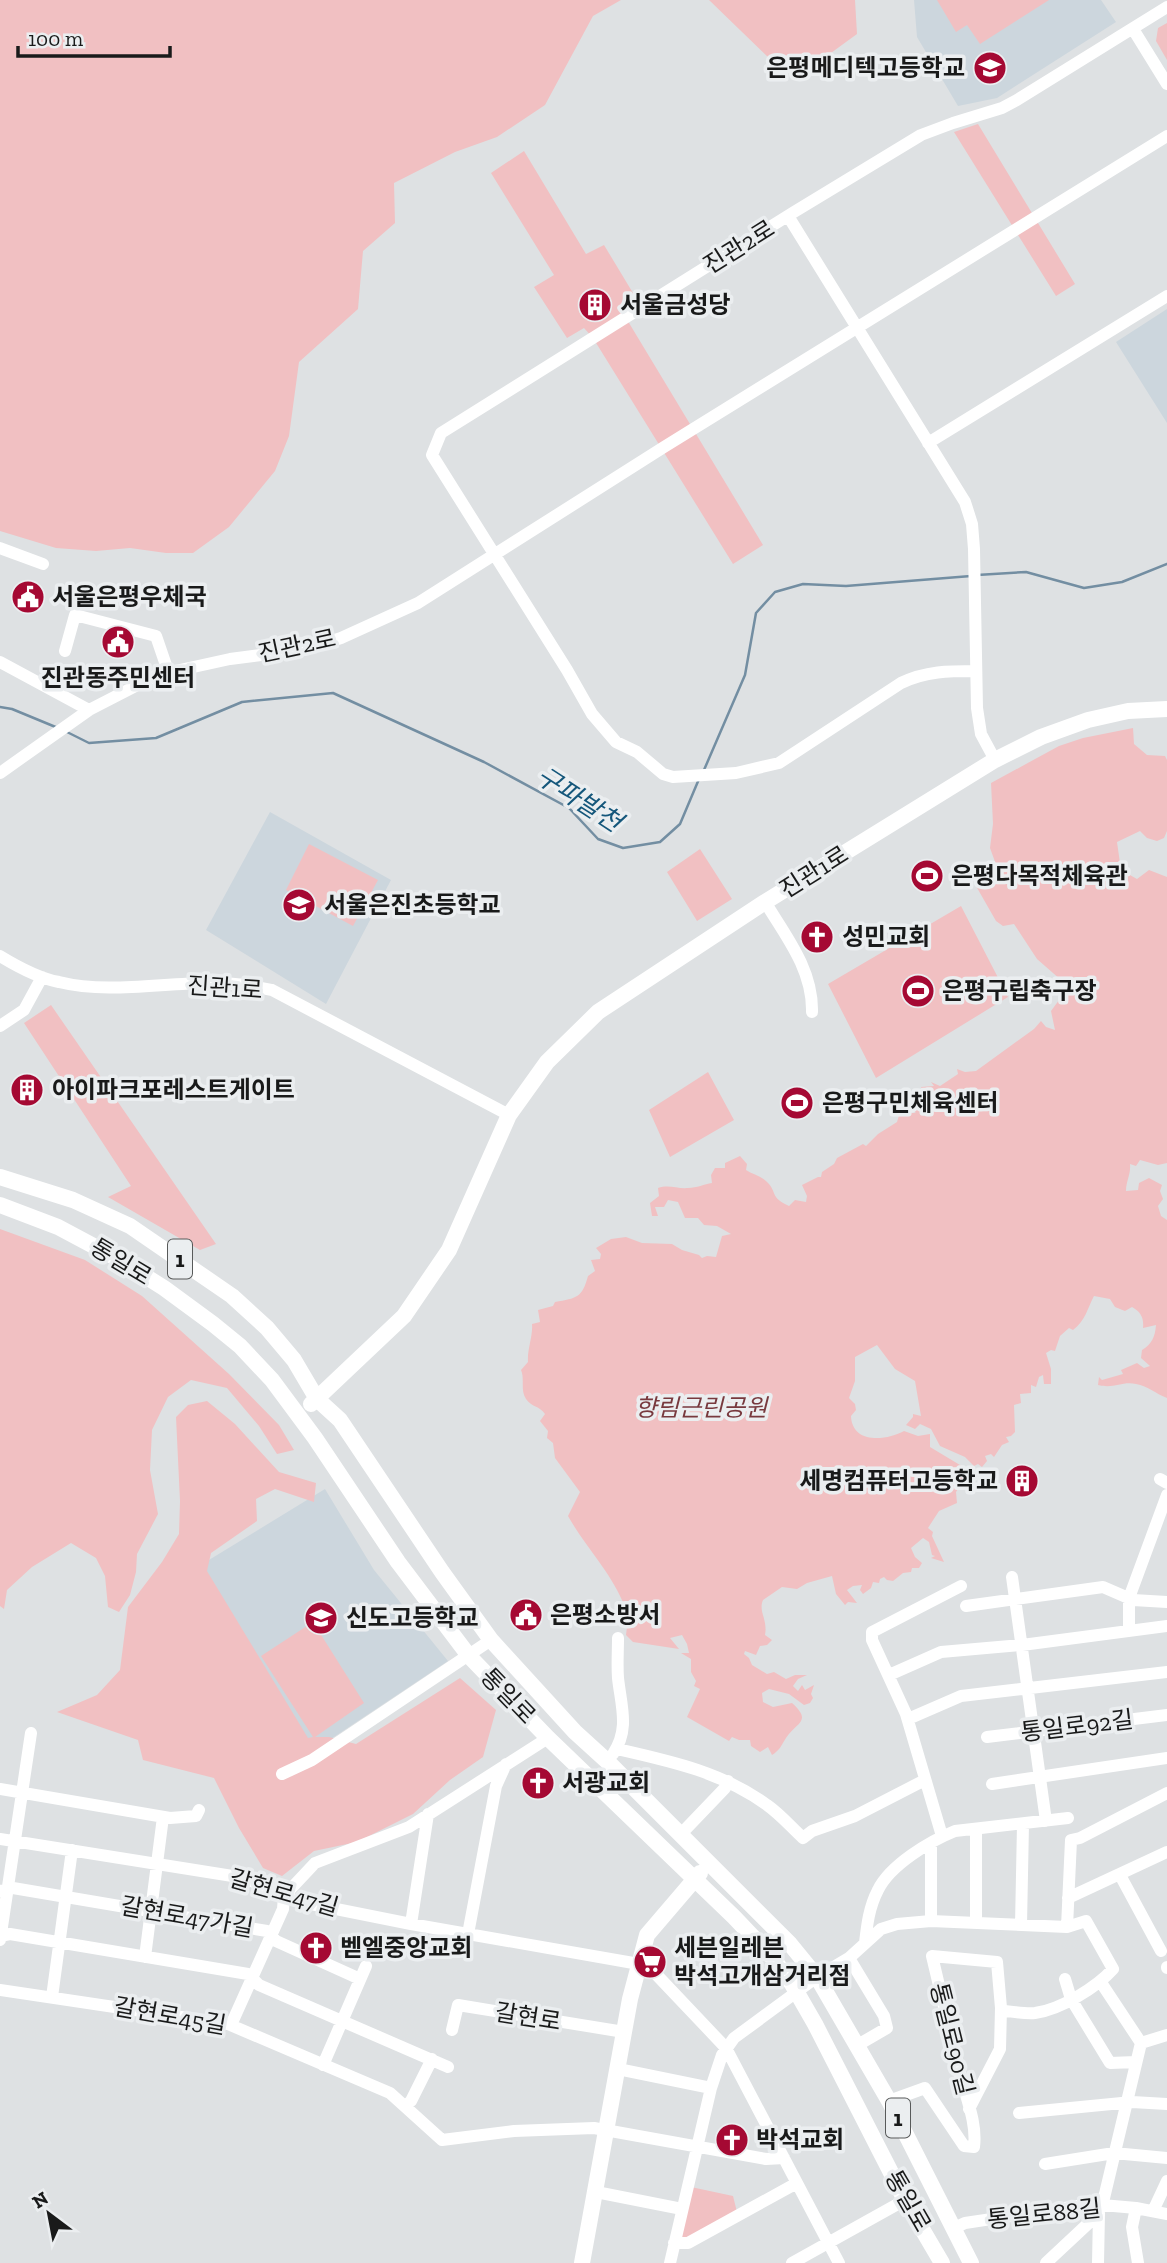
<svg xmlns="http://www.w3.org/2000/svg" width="1167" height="2263" font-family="'Zilla Slab','Noto Sans KR',serif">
  <rect width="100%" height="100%" fill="#dee1e3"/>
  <path fill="#ccd6dd" d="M914,0H1101L1116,22L997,98L958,106L917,37Z
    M1167,309V423L1116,342Z
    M270,812L391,880L326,1004L206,930Z
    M325,1489L374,1570L448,1661L313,1751L201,1575L204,1563Z"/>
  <path fill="#f1c0c2" d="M0,0H621L593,16L545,105L497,137L455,152L394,183L395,223L363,251L358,309L299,362L289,436L275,471L229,527L193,553H166L130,548L96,551L56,548L0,531Z
    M709,0H855L857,34L809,69L774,63Z
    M937,0H1049L980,44L967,25L956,32Z
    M1167,23V60L1156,41L1158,28Z
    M978,124L1075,284L1056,296L954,132Z
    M524,151L586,254L604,245L636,298L620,308L763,545L733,564L593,338L584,328L567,338L534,287L554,275L491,173Z
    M1133,728L1134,744L1147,755L1165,756L1167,760V831L1164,838L1157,841L1147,838L1140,831L1117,842L1121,870L1137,879L1149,870L1167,877V1163L1158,1165L1140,1160L1136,1166L1130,1164C1131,1174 1126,1181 1126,1191L1138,1190L1139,1183L1149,1178L1162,1185L1160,1191L1163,1199L1158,1206L1161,1216L1167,1220V1398C1156,1394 1148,1386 1136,1384C1122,1381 1114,1389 1098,1385L1099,1377L1102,1380L1123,1374L1121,1370L1137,1363L1144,1368L1150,1366L1141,1358L1142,1350C1152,1344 1155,1337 1156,1325L1143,1328C1144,1318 1141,1312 1132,1307L1125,1311L1115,1307L1110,1299L1094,1296C1087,1309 1086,1320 1073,1330L1069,1328L1060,1336L1055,1351L1051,1350L1046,1353L1051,1369V1384H1044L1043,1375L1039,1377L1036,1387L1031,1385V1393L1020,1394L1021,1403L1014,1405L1015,1432L1011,1436L1006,1437L1009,1442L1002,1445L994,1457L991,1454L985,1456L987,1461L982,1467L978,1464L974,1466L965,1457L940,1446L931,1429L920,1424L915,1429L906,1425L913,1417V1414L921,1416L915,1381L895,1369L877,1345L855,1357V1381L849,1398L855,1404L856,1410L851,1416C852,1444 886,1441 904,1431L918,1436L930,1434V1447L975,1474V1481L971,1482L966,1477L956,1492L957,1503L939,1511L928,1528L933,1532L932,1536L944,1562L931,1558L935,1556L932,1555L929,1542L923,1538L911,1548L915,1557L922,1563L919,1568H912L911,1572L903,1573L893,1581L887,1580L884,1577L880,1579L879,1583L873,1582L871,1588L863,1594L860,1590L862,1585L853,1586L847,1590L857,1603L848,1602L845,1605L836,1594L832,1576L807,1583L797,1589L782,1587L763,1600C758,1612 768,1619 765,1635L772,1640L767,1645L760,1646L756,1655L745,1651L744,1654L749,1658L752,1665L767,1674L774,1672L786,1679L795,1675H807L798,1679L793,1686L798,1691L802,1685L805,1690L814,1685L811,1694L813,1698L810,1703L804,1705L789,1694L769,1689L762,1693L763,1702L773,1707L792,1703C813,1722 796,1722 786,1738C781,1746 780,1750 772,1755L768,1747L760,1752L751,1746L750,1740H739L732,1737L729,1741L687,1717L700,1689L694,1686L696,1681L691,1672V1659L681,1653H689L687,1644L682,1635L670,1638L679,1649L633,1642L626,1635L627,1627L634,1628L636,1622L620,1623L614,1616L625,1607C612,1573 586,1548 568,1516L580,1492L555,1458L553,1443L547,1438L548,1431L540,1421L545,1414C540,1406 531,1407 526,1399C520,1390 525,1379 521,1370L528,1362C527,1349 533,1337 532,1324L540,1322L538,1310L553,1306L555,1302C577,1298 582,1298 588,1276L595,1271L591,1260L600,1259L601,1254L596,1248L611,1239L626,1237L642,1243L672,1244L682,1250L699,1255L702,1258L707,1256L716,1257L722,1236L731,1234L717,1226L704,1225L698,1218H685L678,1202L668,1200L664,1207H655L658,1216H652L650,1203L659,1196L658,1188C669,1184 677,1189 688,1188C697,1188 704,1184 712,1183L711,1175L715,1168H725V1163L740,1156L747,1164L746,1170C752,1174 761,1176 766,1181C778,1192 769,1197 789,1206L795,1200L806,1202L807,1196L802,1185L818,1177H821L822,1172L834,1164L837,1158L863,1144L866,1146L878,1134L897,1122L900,1112L916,1113L904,1104L902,1097L910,1093L920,1094L923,1090L921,1087L934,1086L931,1082L940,1086L958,1074L957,1069L965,1072L976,1071L1034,1029L1041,1021L1046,1027L1055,1030L1051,1011L1062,996L1058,983L1061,980L1037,959L1014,924L1003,926L996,921L976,886L998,870L990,848L993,824L991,783L1059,746L1083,738Z
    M309,844L378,880L353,926L286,890Z
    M700,849L732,899L697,921L667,872Z
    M961,906L1008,997L876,1078L828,984Z
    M51,1005L216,1244L200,1250L108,1197L131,1186L24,1023Z
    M708,1072L734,1120L670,1157L649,1110Z
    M0,1229L85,1260L142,1296L229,1374L279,1425L294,1450L277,1454L259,1426L227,1388L191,1380L168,1397L152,1430L150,1470L158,1514L137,1554L136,1572L130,1595L119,1612L108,1607L105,1576L96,1558L71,1543L32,1567L7,1590L4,1609L0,1606Z
    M207,1401L235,1424L279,1472L316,1483L314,1502L275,1489L256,1499L257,1521L211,1553L207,1571L308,1738L313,1737L261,1656L313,1622L364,1703L315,1737H329L356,1744L460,1678L496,1710L483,1757L450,1780L413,1814L357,1842L314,1851L282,1876L263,1868L239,1828L214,1778L143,1760L138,1740L57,1712L97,1695L120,1670L128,1607L162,1562L179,1534L180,1501L176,1417L188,1405Z
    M691,2187L733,2196L737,2212L688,2239H679Z"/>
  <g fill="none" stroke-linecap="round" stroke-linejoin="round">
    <path stroke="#738ea2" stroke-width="2.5" d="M977,575L1026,572L1084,588L1122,582L1167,564
      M0,707L12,709L58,728
      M67,732L89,743L156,738L242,702L333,693L484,762L569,808L598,839L623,848L660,842L680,824L699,779
      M704,770L745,675L756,613L775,592L803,584L846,586L971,576"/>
    <path stroke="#fff" stroke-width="12" d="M1133,29L1167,84
      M788,216L965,502L972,524L974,549L977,708L981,734L995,760
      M928,443L1167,296
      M0,548L43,564
      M65,651L75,615L156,636L168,671
      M0,662L89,710
      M976,671C949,671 926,671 901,683L779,763L736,773L673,777L663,774L637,752L616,742L592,714L567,670L432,455L441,433L794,212L921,135L953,123L1002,108L1017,100L1167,7
      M0,773L89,710L157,675L230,659L307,649L341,638L418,603L664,447L1167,136
      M765,902C786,936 813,970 812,1012
      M0,956C18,967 38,978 59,982C107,994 160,983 209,983C231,982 251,986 272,990L509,1115
      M0,1026L24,1010L42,977
      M1160,1479L1167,1483
      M1012,1577L1046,1821
      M966,1606L1103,1587L1133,1600L1167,1602
      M1129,1631V1598L1167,1495
      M889,1675L941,1652L1022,1645L1167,1626
      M908,1719L961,1696L1167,1672
      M987,1737L1167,1715
      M617,1749C670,1761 722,1772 767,1805C780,1814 791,1827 803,1838L812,1831L855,1816L925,1780
      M613,1754C630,1729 621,1706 618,1678C617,1665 618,1652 618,1638
      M282,1774L312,1760L491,1640
      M992,1784L1167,1758
      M0,1789L170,1818L196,1816L199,1810
      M976,1829V1923
      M680,1835L725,1788L728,1781
      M942,1836L906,1714L872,1640V1632L961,1586
      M0,1839L245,1878L296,1901L411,1924L639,1964L653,1971L726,2048L839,2263
      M931,1843V1921
      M1120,1875L1161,1951
      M0,1891L13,1888L267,1931L276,1941L360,1979
      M1068,1898L1167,1852
      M411,1924L428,1814
      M1021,1925L1023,1824
      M1067,1927L1071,1840L1080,1838L1167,1793
      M468,1934L496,1786L506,1764
      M0,1936L10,1934L248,1974L259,1985L448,2067
      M0,1940L31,1733
      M865,1943C867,1925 869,1907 878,1890C890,1865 930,1841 955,1831L1068,1818
      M145,1957L163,1817
      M849,1958L884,2016L887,2028L856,2046
      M1167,1967V1968
      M1065,1979L1071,1999L1110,2063L1136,2062
      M1100,1981L1141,2043
      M0,1990L228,2024L390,2093L442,2140L514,2131L594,2128L766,2159L784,2158
      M52,1997L72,1850
      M231,2025L283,1909L284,1896L315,1863L409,1827L548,1738
      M452,2030L458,2005L624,2032
      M323,2065L366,1966
      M618,2069L711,2088
      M889,2101L925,2088L964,2146L974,2147C977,2124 967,2100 961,2078C951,2037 942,1997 932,1956L997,1962L1001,2008L1000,2049L969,2109
      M405,2106L411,2101L432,2059
      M1019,2113L1132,2102L1167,2104
      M1045,2164L1114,2153L1167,2158
      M596,2192L682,2209
      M1136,2208L1132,2227L1138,2263
      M1153,2211L1167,2181
      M954,2228L965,2223L1091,2204L1136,2208L1167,2214
      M674,2243H688L797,2183
      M670,2263L711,2088L722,2055L734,2038L817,1977L849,1958L881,1929L897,1924L931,1921L1067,1927L1086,1921L1113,1969C1097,1987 1060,2010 1035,2013C1024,2014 1012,2011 1001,2011
      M792,2263L905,2200
      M1046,2263L1093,2219L1104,2198L1141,2043L1167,2035
      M1098,2263L1099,2213"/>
    <path stroke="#fff" stroke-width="16" d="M0,1177L73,1200L130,1226L232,1296L267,1328L294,1360L317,1399L340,1420L442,1572L491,1640L575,1732L608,1762L790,1944L817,1977L889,2101L971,2263
      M0,1205L58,1227L118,1259L164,1288L213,1324L240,1346L272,1380L315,1438L398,1562L469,1656L548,1738L734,1917L772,1957L792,1984L815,2024L905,2200L942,2263
      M311,1404L404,1316L449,1250L509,1115L547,1062L598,1012L765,902L995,760L1041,737L1088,720L1128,711L1167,709
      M582,2263L630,1999L647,1935L700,1873"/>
  </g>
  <defs>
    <symbol id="school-disc" viewBox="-11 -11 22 22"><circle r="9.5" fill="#a50933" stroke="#ebeef0"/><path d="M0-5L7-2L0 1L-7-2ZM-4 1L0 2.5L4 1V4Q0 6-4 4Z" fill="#fff"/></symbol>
    <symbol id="building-disc" viewBox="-11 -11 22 22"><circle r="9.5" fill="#a50933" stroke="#ebeef0"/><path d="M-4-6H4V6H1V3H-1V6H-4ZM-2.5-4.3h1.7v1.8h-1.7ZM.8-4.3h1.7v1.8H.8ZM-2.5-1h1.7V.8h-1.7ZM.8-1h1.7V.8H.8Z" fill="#fff"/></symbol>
    <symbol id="civic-disc" viewBox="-11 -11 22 22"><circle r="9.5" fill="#a50933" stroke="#ebeef0"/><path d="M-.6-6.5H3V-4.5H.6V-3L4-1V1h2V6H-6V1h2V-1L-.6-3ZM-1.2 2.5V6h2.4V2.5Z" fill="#fff"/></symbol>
    <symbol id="stadium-disc" viewBox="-11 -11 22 22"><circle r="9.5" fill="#a50933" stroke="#ebeef0"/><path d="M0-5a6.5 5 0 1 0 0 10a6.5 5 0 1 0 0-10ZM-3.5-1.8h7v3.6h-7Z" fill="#fff"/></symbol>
    <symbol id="church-disc" viewBox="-11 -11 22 22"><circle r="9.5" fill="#a50933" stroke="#ebeef0"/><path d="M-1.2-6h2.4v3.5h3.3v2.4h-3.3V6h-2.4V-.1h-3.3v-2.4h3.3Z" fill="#fff"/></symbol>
    <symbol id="supermarket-disc" viewBox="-11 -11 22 22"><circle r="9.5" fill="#a50933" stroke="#ebeef0"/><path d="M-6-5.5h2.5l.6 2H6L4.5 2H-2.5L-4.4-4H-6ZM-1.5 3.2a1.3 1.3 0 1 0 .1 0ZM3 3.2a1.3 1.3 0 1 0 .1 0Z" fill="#fff"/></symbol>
  </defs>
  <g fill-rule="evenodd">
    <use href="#school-disc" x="971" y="49" width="38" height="38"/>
    <use href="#building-disc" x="576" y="286" width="38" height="38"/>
    <use href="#civic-disc" x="9" y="578" width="38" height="38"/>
    <use href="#civic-disc" x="99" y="623" width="38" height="38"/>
    <use href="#stadium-disc" x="908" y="857" width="38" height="38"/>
    <use href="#school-disc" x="280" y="886" width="38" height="38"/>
    <use href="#church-disc" x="798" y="918" width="38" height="38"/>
    <use href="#stadium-disc" x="899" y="972" width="38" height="38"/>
    <use href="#building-disc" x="8" y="1071" width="38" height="38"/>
    <use href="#stadium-disc" x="778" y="1084" width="38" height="38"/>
    <use href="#building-disc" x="1003" y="1462" width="38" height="38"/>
    <use href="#civic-disc" x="507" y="1596" width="38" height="38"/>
    <use href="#school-disc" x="302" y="1599" width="38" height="38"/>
    <use href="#church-disc" x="519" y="1764" width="38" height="38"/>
    <use href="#church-disc" x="297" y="1929" width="38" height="38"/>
    <use href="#supermarket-disc" x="631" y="1943" width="38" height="38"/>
    <use href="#church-disc" x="713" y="2121" width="38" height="38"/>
  </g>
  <g text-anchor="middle" stroke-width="7" stroke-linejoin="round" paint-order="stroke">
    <g fill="#ebeef0" stroke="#585a5a" stroke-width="2">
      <rect x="168" y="1239.5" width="24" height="39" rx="5"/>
      <rect x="886" y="2098.5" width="24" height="39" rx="5"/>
    </g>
    <g font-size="23" font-weight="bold" fill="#191a1a">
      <text x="180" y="1267">1</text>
      <text x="898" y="2126">1</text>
    </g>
    <g font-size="24" font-weight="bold" fill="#191a1a" stroke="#ebeef0" text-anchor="start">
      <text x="965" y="76" text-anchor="end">은평메디텍고등학교</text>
      <text x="620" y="313">서울금성당</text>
      <text x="52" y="605">서울은평우체국</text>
      <text x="118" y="686" text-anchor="middle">진관동주민센터</text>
      <text x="951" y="884">은평다목적체육관</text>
      <text x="324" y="913">서울은진초등학교</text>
      <text x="842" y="945">성민교회</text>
      <text x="942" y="999">은평구립축구장</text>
      <text x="52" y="1098">아이파크포레스트게이트</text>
      <text x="822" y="1111">은평구민체육센터</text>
      <text x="998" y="1489" text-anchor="end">세명컴퓨터고등학교</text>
      <text x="550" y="1623">은평소방서</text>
      <text x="346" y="1626">신도고등학교</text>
      <text x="562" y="1791">서광교회</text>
      <text x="340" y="1956">벧엘중앙교회</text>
      <text x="674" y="1956">세븐일레븐<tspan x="674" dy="28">박석고개삼거리점</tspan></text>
      <text x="756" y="2148">박석교회</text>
    </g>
    <g font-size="24" fill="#191a1a" stroke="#ebeef0">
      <text transform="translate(739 247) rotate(-32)" y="8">진관2로</text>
      <text transform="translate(297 646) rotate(-12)" y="8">진관2로</text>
      <text transform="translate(814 872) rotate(-32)" y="8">진관1로</text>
      <text transform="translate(225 988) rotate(4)" y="8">진관1로</text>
      <text transform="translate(121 1262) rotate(31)" y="8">통일로</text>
      <text transform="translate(508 1696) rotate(46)" y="8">통일로</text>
      <text transform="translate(1077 1726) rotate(-7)" y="8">통일로92길</text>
      <text transform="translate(284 1893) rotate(16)" y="8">갈현로47길</text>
      <text transform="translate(187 1917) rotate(10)" y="8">갈현로47가길</text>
      <text transform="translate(170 2016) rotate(10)" y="8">갈현로45길</text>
      <text transform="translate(528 2017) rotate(9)" y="8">갈현로</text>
      <text transform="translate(952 2039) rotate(76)" y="8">통일로90길</text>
      <text transform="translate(908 2201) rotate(60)" y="8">통일로</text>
      <text transform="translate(1044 2214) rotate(-6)" y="8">통일로88길</text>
    </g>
    <g font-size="24" font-style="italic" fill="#78393e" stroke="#ebeef0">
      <text x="701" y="1416">향림근린공원</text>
    </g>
    <g font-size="26" font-style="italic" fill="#15577b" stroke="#ebeef0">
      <text transform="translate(579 799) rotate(33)" y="9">구파발천</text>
    </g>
  </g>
  <g transform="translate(49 2214) rotate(328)" stroke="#ebeef0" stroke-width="5" paint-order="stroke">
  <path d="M0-5L12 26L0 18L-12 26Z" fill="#191a1a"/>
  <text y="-10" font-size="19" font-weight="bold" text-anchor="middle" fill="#191a1a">N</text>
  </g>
  <path d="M18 46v10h152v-10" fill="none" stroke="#191a1a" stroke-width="3.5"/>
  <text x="28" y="46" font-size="21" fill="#191a1a" stroke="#ebeef0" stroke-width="5" paint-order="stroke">100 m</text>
</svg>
